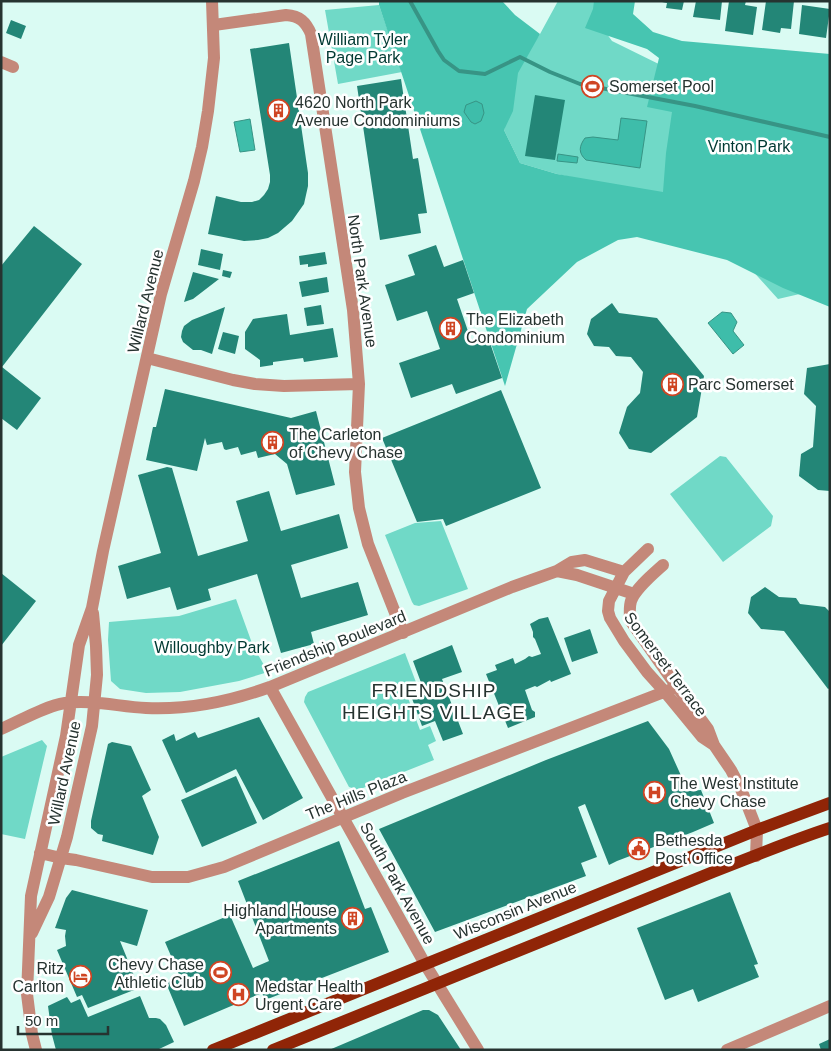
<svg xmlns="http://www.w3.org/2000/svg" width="831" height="1051" font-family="Arial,sans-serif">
  <rect width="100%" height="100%" fill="#dafbf3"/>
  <path fill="#70d9c7" d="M558,1H601L599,23L612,41L677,73L830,54V287L778,299L692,204L557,174L520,163L504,130L514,71L540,34Z
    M379,5L402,72L338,84L325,10Z
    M720,456L726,457L773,516L771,526L723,562L670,494Z
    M441,521L468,589L419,606L414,605L412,602L385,535L415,523Z
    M236,599L253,646L268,672L239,681L180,692L146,693L120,689L111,681L108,640L109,622L179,616Z
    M405,653L417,685L405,690L420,730L430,726L436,741L428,745L434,760L358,790L349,787L304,702L305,697L308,692Z
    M42,740L47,746L25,839L1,834V757Z"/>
  <path fill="#47c5b1" d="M379,1H502L515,15L540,34L518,73L513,111L504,130L520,163L557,174L663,192L666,153L672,112L647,107L659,58L647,49L585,28L593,9L594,1H635L633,14L653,32L682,41L830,54V307L783,288L727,260L637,237L618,240L577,262L527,309L505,386L379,5Z"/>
  <path fill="#3ebdaa" stroke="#379485" d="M476,101L482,104L484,113L481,121L475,124L471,122L464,112L466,105Z
    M621,118L647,121L640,168L586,160C578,153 579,146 585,138L593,137L618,140Z
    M250,119L255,150L240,152L234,122Z
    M558,154L578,157L577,163L557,161Z
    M722,312L731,313L737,322L733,331L744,345L733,354L708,323Z"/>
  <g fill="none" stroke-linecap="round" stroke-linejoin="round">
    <path stroke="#379485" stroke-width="4" d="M410,1L438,51L444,60L459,71L485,74L520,57L550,72L580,84L695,106L830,137"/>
  </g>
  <path fill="#238677" d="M662,1H684L682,10L666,8L667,3L662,2Z
    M696,1H722L720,20L693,17Z
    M729,1H746L745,5L757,7L753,35L725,31Z
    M766,1H794L791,29L781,28L780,33L762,30Z
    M802,5L830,9L826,38L799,34Z
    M11,20L26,26L21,39L6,33Z
    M289,43L308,173V186L304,204L292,221L278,233L268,238L258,240L244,241L208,234L216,196L241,202H252L259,200L264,195L268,189L270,182V175L250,49Z
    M401,79L413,159L418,158L427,213L418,214L421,233L380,240L357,86Z
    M535,95L565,100L555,160L525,156Z
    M34,226L82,264L2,367L41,398L17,430L1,418V266Z
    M436,245L444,267L463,260L474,293L457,299L471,340L487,334L502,378L456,394L452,384L411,398L399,363L440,349L427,311L397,321L385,285L415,275L408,255Z
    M201,249L223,254L220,270L198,265Z
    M325,252L327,264L308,267V264L300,265L299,256Z
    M223,270L232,272L230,278L222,276Z
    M193,272L219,279L193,299L184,302Z
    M327,277L329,292L302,297L299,282Z
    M612,303L619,313L657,318L704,376L697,417L651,453L629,449L619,433L627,407L640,393L643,372L631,357L616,356L609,347L594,346L587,334L591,319Z
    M321,305L324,324L307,326L304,308Z
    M225,307L212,354L201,350H193L183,342L181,337L182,331L184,326L192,320Z
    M287,314L290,335L333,328L338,357L304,362L303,358L273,362V365L260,367V360L245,349V332L253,319Z
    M223,332L239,336L235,354L218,349Z
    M830,364V491L818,490L799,476L801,454L813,447L816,406L804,394L807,368Z
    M165,389L291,418L316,411L335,485L296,495L287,464L275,454L258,458L256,451L241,455L238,447L226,450L224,449L222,442L207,445L205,438L197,471L146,460L153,427H156Z
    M501,390L541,488L446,526L443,519L417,522L382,438Z
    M167,467L172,468L198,556L248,541L236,501L269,491L281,531L339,514L348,548L291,565L301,598L358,582L368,615L311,632L314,644L281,653L257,574L208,589L211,600L177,610L170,587L127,599L118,566L161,553L138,475Z
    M1,573L36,601L1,646Z
    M765,587L779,597L796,598L800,604L825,607L830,612V688L828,689L784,631L761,629L748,613L751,597Z
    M548,617L571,674L551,682L550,680L537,687L535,686L525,690L532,710L535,712V717L508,728L493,691L490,688V684L486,674L497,670L495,665L513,658L515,664L525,659L529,656L532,657L541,654L535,639L533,637V632L530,624L539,619Z
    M590,629L598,653L572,662L564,638Z
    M452,645L462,672L442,679L463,734L443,741L435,721L422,726L410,693L423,688L413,661Z
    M259,717L303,798L263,820L236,769L186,793L162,740L174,734L176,741L195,732L198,738Z
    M648,721L669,749L688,791L701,790L714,823L693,832L617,861L609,865L585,804L578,807L597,857L581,863L586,876L435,932L379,829L546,760Z
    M112,742L131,746L151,790L142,796L159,837L153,855L102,841L103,835L98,834L91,828V821L108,744Z
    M236,776L257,823L202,847L181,800Z
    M339,841L365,909L371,907L389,952L265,1000L262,993L184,1026L166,983L180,977L165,942L230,915L253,968L269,961L238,881Z
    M72,890L148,910L137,946L120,941L139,988L88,1008L82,995L77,997L57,950L66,946L65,936L66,930L55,928L66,898Z
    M730,892L758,964L754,965L759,977L698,1002L693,989L665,1000L637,928Z
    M140,996L149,1018H156L160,1019L166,1025L174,1042L157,1050H56L52,1035L48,1006L67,997L71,1003L80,999L88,1017Z
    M423,1010H429L438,1015L461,1050H329Z
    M830,1039V1050H821L819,1044Z"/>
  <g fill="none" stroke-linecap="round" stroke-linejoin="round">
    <path stroke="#c48879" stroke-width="12" d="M214,25L286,15C300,16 306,22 311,34L353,310L359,384L355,472L359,508L368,544L403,633
      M1,62L13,67
      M147,358L233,380L255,384L284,386L359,384
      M648,549L624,572L609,601L608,611L610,618L624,641L647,672L665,692L702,737L714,745
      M663,565C653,574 635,589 631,601C629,607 630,614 630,620L677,687L708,729L714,745L731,770L741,789L757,830L756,856
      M557,571L577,575L634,594
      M270,687L425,964L478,1050
      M1,729C20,721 45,706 65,703C90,699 121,707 146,708C188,710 231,701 270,687L512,587L557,571L572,562L585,560L624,572
      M40,853L61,858L76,860L152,877H188L224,867L402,793L677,687
      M32,933L49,897L67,837L92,726L97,675L96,646L93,613
      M36,1050L32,1034L27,994L31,896L66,736L79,645L92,608L103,551L161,294L194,181L202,147L208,111L214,58L212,1
      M727,1050L830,1006"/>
    <path stroke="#902507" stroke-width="12" d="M213,1050L757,830L830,803
      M273,1050L713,872C752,857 790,841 830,828"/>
  </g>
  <defs>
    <symbol id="stadium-ring" viewBox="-11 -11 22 22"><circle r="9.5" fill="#fff" stroke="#cf4523" stroke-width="1.5"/><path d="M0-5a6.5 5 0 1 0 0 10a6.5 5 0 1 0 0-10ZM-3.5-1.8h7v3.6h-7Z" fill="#cf4523"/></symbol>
    <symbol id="building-ring" viewBox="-11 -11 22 22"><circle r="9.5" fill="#fff" stroke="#cf4523" stroke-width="1.5"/><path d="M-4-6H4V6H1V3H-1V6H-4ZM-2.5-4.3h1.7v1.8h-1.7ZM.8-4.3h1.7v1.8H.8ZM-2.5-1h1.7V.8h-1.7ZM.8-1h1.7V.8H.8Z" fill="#cf4523"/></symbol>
    <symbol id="hospital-ring" viewBox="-11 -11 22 22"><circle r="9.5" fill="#fff" stroke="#cf4523" stroke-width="1.5"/><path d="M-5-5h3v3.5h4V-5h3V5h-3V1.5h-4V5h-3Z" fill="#cf4523"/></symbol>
    <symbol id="civic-ring" viewBox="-11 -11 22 22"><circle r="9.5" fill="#fff" stroke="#cf4523" stroke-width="1.5"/><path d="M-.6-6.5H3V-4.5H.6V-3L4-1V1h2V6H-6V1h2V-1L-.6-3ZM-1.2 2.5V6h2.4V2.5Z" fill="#cf4523"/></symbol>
    <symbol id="hotel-ring" viewBox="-11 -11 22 22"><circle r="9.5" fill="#fff" stroke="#cf4523" stroke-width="1.5"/><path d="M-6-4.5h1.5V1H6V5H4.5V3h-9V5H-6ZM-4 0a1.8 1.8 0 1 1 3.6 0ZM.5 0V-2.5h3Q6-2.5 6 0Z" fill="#cf4523"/></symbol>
  </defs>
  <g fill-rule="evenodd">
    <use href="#stadium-ring" x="580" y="74" width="25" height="25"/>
    <use href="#building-ring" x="266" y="98" width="25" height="25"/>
    <use href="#building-ring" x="438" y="316" width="25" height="25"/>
    <use href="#building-ring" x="660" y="372" width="25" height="25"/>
    <use href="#building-ring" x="260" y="430" width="25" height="25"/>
    <use href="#hospital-ring" x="642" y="780" width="25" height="25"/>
    <use href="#civic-ring" x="626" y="836" width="25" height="25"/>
    <use href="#building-ring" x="340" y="906" width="25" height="25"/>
    <use href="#stadium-ring" x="208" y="960" width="25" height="25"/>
    <use href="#hotel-ring" x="68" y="964" width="25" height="25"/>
    <use href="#hospital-ring" x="226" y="982" width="25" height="25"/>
  </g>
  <g text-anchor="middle" stroke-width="5" stroke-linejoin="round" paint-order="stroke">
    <g font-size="16" fill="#003932" stroke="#fff">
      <text x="363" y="45">William Tyler<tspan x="363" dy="18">Page Park</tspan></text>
      <text x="749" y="152">Vinton Park</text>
      <text x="212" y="653">Willoughby Park</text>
    </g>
    <g font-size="16" fill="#263330" stroke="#fff" text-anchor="start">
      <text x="609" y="92">Somerset Pool</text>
      <text x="295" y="108">4620 North Park<tspan x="295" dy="18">Avenue Condominiums</tspan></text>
      <text x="466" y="325">The Elizabeth<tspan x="466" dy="18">Condominium</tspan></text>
      <text x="688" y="390">Parc Somerset</text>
      <text x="289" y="440">The Carleton<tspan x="289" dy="18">of Chevy Chase</tspan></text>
      <text x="670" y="789">The West Institute<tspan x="670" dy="18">Chevy Chase</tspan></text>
      <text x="655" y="846">Bethesda<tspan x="655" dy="18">Post Office</tspan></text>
      <text x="337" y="916" text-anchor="end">Highland House<tspan x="337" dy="18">Apartments</tspan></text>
      <text x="204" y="970" text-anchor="end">Chevy Chase<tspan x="204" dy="18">Athletic Club</tspan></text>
      <text x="64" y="974" text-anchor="end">Ritz<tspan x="64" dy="18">Carlton</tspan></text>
      <text x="255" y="992">Medstar Health<tspan x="255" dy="18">Urgent Care</tspan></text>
    </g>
    <g font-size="16" fill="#263330" stroke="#fff">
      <text transform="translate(363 281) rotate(82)" y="6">North Park Avenue</text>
      <text transform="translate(145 301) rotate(-76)" y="6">Willard Avenue</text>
      <text transform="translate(335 643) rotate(-22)" y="6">Friendship Boulevard</text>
      <text transform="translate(666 664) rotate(53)" y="6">Somerset Terrace</text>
      <text transform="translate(64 773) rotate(-78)" y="6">Willard Avenue</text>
      <text transform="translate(356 795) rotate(-22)" y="6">The Hills Plaza</text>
      <text transform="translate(398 883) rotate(61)" y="6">South Park Avenue</text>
      <text transform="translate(515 910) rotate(-22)" y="6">Wisconsin Avenue</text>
    </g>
    <g font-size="19" letter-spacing="1" fill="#263330" stroke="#fff">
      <text x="434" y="697">FRIENDSHIP<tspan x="434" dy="22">HEIGHTS VILLAGE</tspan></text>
    </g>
  </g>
  <rect width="831" height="1051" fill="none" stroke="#263330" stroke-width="5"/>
  <path d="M18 1026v8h90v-8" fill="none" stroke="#263330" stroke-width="2.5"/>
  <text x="25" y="1026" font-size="15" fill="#263330" stroke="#ffffff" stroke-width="4" paint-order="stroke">50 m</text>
</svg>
